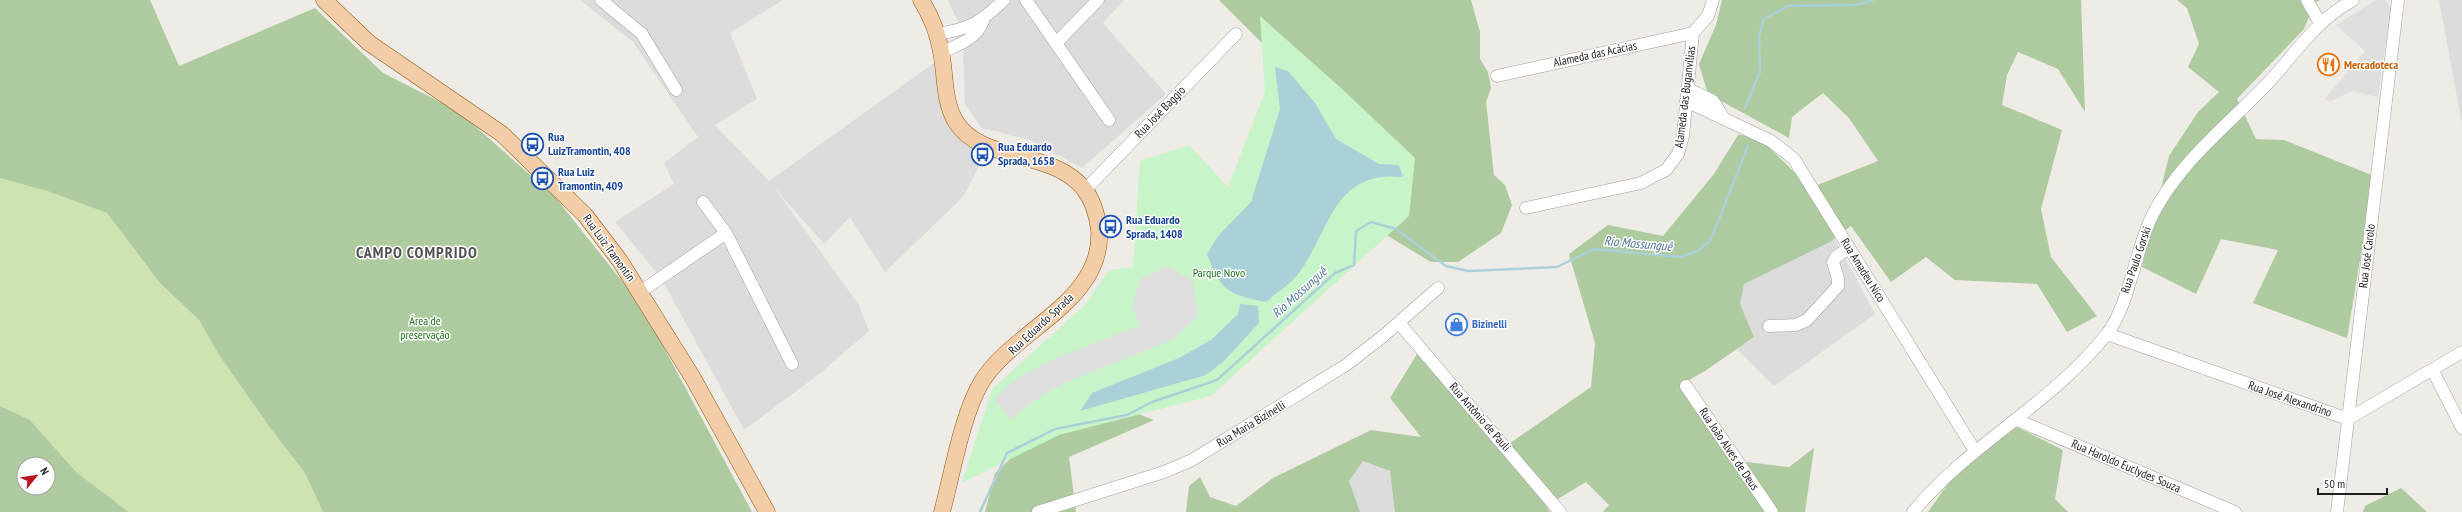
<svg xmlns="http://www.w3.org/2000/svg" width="2462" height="512" font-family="'PT Sans Narrow',sans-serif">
  <rect width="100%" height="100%" fill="#efebe6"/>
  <path fill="#dddcdc" d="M580,0H783L730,33L757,99L715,125L769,181L938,60L940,101L987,151L963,197L885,272L850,217L824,244L773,186L859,305L869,331L818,375L744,430L661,278L615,222L674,184L664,163L698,137L633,42Z
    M948,0H1124L1103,23L1166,94L1082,168L1030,140L982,128L965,104L962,30Z
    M2439,0H2462V124Z
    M1835,239L1875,314L1774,386L1737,349L1754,337L1740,304L1743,284Z
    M1371,430L1407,512H1228Z"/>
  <path fill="#cde4b1" d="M0,178L47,191L107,213L160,283L199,320L219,355L271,429L305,473L323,512H129L76,472L30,420L0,406Z"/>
  <path fill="#aeca9f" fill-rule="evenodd" d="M0,0H150L179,66L315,8L383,73L458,111L555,197L641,305L752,512H323L305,473L271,429L219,355L199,320L160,283L107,213L47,191L0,178Z
    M1219,0H1471L1480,32V59L1488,72L1491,88L1486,102L1494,175L1505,185L1512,205L1501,233L1458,262H1431L1365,222L1273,54Z
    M1722,0H2081L2085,112L2058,69L2018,52L2007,75L2002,105L2062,130L2041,209L2051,257L2097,316L2067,332L2037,284L1955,280L1926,257L1891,282L1851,226L1830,242L1744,284L1740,304L1754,337L1705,371L1682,384L1730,460L1789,467L1814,448L1805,512H1603L1609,505L1586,482L1546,506L1550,512H1395L1390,471L1363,461L1349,481L1360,512H1186L1189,486L1200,477L1210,497L1236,506L1273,478L1371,430L1421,437L1390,398L1417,354L1500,450L1591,387L1595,343L1569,254L1608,225L1663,236L1714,174L1738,135L1758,136L1810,188L1878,161L1849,118L1823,93L1792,117L1789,138L1708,94L1699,64L1716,25Z
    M2177,0H2321L2315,2L2304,29L2237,99L2256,139L2284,140L2374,176L2347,338L2253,303L2278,250L2221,239L2196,294L2142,267L2169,156L2198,112L2219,92L2188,67L2199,44L2187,8Z
    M0,406L30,420L76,472L129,512H0ZM24,464H48V488H24Z
    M1126,409L1154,420L1069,457L1076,512H985L995,473L1045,427Z
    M2017,427L2063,450L2055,499L2068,512H1928L1957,471Z
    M2401,488L2427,512H2363L2365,506Z"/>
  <path fill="#c8f4c9" d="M1260,16L1341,88L1415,158L1409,216L1211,396L1059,435L962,483L992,389L1085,305L1109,270L1133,267L1140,161L1189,145L1228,187L1265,92Z"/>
  <path fill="#dfdfdf" d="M2376,0H2385L2391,8L2378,97L2351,91L2330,102L2325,99L2365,51L2336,25Z
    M1168,266L1193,282L1198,316L1172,340L1062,384L1034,401L1010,419L994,399L1016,379L1052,360L1141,325L1132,307L1141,278Z"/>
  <path fill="#abd1d8" d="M1275,67L1288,71L1315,103L1336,139L1379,164L1399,165L1403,177C1333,170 1331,229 1299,273C1291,284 1276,293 1266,302C1227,294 1221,291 1207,254L1218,236L1251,202L1280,109Z
    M1240,304L1258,306L1259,323L1224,361L1206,375L1080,411L1092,393L1179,358L1211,340L1238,314Z"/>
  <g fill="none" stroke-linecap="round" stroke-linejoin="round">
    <path stroke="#abd1d8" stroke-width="2.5" d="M1745,108L1760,72L1759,36L1764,19L1788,6L1855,5L1873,0
      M980,512L1007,453L1055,429L1127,415L1152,402L1217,380L1335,273L1354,265L1356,231L1371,222L1396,229L1446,266L1468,271L1557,267L1594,249L1680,257L1698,251L1711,239L1748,146"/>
    <defs>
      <path id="minor" d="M601,0L642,34L676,90
        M1026,0L1109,120
        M2307,0L2320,23
        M937,34C970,29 980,23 1004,0
        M1056,43L1098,0
        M942,52C959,44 976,40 983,21
        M1497,76L1693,33
        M1688,89L1713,101L1723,117
        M1686,101L1771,141L1794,159L1975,451
        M1085,190L1236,34
        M703,202L726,233L792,364
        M1526,208L1641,183L1666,170L1678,154L1683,136L1693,33L1708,16L1713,0
        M640,292L726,233
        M1399,323L1560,512
        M1769,326L1796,325L1807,320L1838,286V279L1833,262L1836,257L1849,248
        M2107,334L2348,419L2462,352
        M2433,371L2462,428
        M1686,386L1772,512
        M2017,420L2235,512
        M1038,512L1164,472L1192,460L1346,365L1382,337L1438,288
        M1913,512C1970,443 2049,406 2106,335C2129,307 2135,251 2152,216C2178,163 2227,126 2267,84C2296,53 2314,22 2353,0
        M2337,512L2398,0"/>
      <path id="major" d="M324,0L369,43L502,134L585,215L620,261L693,378L767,512
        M921,0C931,16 938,33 941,52C946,75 943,101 956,122C981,163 1053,149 1084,189C1093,200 1097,215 1099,229C1105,302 1012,330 981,383C962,415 952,475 942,512"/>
    </defs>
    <use href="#minor" stroke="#a0a0a0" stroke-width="13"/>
    <use href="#major" stroke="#8b5a0f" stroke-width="17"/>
    <use href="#minor" stroke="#fff" stroke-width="12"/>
    <use href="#major" stroke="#f3cda7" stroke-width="16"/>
  </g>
  <defs>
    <symbol id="restaurant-ring" viewBox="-11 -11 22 22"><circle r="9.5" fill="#fff" stroke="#e8710a" stroke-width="1.5"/><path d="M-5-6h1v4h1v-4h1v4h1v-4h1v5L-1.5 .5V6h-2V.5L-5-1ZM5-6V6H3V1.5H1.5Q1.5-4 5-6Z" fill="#e8710a"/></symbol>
    <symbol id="bus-ring" viewBox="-11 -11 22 22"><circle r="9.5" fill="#fff" stroke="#1a4fb4" stroke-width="1.5"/><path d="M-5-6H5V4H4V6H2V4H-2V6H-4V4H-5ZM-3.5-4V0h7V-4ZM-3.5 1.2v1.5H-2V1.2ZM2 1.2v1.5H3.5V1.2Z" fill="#1a4fb4"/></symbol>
    <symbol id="shop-ring" viewBox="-11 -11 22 22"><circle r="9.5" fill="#fff" stroke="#3f7fe0" stroke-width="1.5"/><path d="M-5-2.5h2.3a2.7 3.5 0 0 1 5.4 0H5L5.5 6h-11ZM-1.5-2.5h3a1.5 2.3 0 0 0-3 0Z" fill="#3f7fe0"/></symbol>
  </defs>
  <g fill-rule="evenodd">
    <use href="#restaurant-ring" x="2316" y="52" width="25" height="25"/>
    <use href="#bus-ring" x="520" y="132" width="25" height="25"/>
    <use href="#bus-ring" x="970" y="142" width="25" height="25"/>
    <use href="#bus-ring" x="530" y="166" width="25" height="25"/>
    <use href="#bus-ring" x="1098" y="214" width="25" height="25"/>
    <use href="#shop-ring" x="1444" y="312" width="25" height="25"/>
  </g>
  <g text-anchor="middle" stroke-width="3" stroke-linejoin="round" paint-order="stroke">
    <g font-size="12" fill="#1f1f1f" stroke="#fff">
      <text transform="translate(1595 54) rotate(-12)" y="4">Alameda das Acácias</text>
      <text transform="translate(1685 97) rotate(-83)" y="4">Alameda das Buganvílias</text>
      <text transform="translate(1160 112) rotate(-46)" y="4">Rua José Baggio</text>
      <text transform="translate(609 248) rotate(54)" y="4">Rua Luiz Tramontin</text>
      <text transform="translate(2367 256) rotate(-83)" y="4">Rua José Carolo</text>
      <text transform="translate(2136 260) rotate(-71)" y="4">Rua Paulo Gorski</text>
      <text transform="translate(1863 270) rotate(58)" y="4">Rua Amadeu Nico</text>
      <text transform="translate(1041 324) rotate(-43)" y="4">Rua Eduardo Sprada</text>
      <text transform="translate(2290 399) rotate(19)" y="4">Rua José Alexandrino</text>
      <text transform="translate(1480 417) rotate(49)" y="4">Rua Antônio de Pauli</text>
      <text transform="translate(1251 424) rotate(-31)" y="4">Rua Maria Bizinelli</text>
      <text transform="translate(1729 449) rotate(56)" y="4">Rua João Alves de Deus</text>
      <text transform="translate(2126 466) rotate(23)" y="4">Rua Haroldo Euclydes Souza</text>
    </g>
    <g font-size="12" font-weight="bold" fill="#c56008" stroke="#fff" text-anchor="start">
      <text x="2344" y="69">Mercadoteca</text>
    </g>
    <g font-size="12" font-weight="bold" fill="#164399" stroke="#fff" text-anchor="start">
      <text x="548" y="141">Rua<tspan x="548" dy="14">LuizTramontin, 408</tspan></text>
      <text x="998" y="151">Rua Eduardo<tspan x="998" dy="14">Sprada, 1658</tspan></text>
      <text x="558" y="176">Rua Luiz<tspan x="558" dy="14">Tramontin, 409</tspan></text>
      <text x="1126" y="224">Rua Eduardo<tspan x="1126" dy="14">Sprada, 1408</tspan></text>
    </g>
    <g font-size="12" fill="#177319" stroke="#fff">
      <text x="1219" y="277">Parque Novo</text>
      <text x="425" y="325">Área de<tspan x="425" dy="14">preservação</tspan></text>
    </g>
    <g font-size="12" font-weight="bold" fill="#366cbe" stroke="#fff" text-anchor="start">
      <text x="1472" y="328">Bizinelli</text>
    </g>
    <g font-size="13" font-style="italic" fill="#4e7797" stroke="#fff">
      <text transform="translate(1638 243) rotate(5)" y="5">Rio Mossunguê</text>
      <text transform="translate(1299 292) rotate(-42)" y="5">Rio Mossunguê</text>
    </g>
    <g font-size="16" font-weight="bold" letter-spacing="1" fill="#525252" stroke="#fff">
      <text x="417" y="258">CAMPO COMPRIDO</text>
    </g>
  </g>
  <g transform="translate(36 476) rotate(60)"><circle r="19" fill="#ffffff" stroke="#a5a5a5"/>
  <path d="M0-3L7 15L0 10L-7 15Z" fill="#ba141f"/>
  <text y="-6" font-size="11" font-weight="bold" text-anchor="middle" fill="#1f1f1f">N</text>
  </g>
  <path d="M2318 488v6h69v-6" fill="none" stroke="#1f1f1f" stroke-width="2"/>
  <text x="2324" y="488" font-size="12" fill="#1f1f1f" stroke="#ffffff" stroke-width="3" paint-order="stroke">50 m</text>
</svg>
